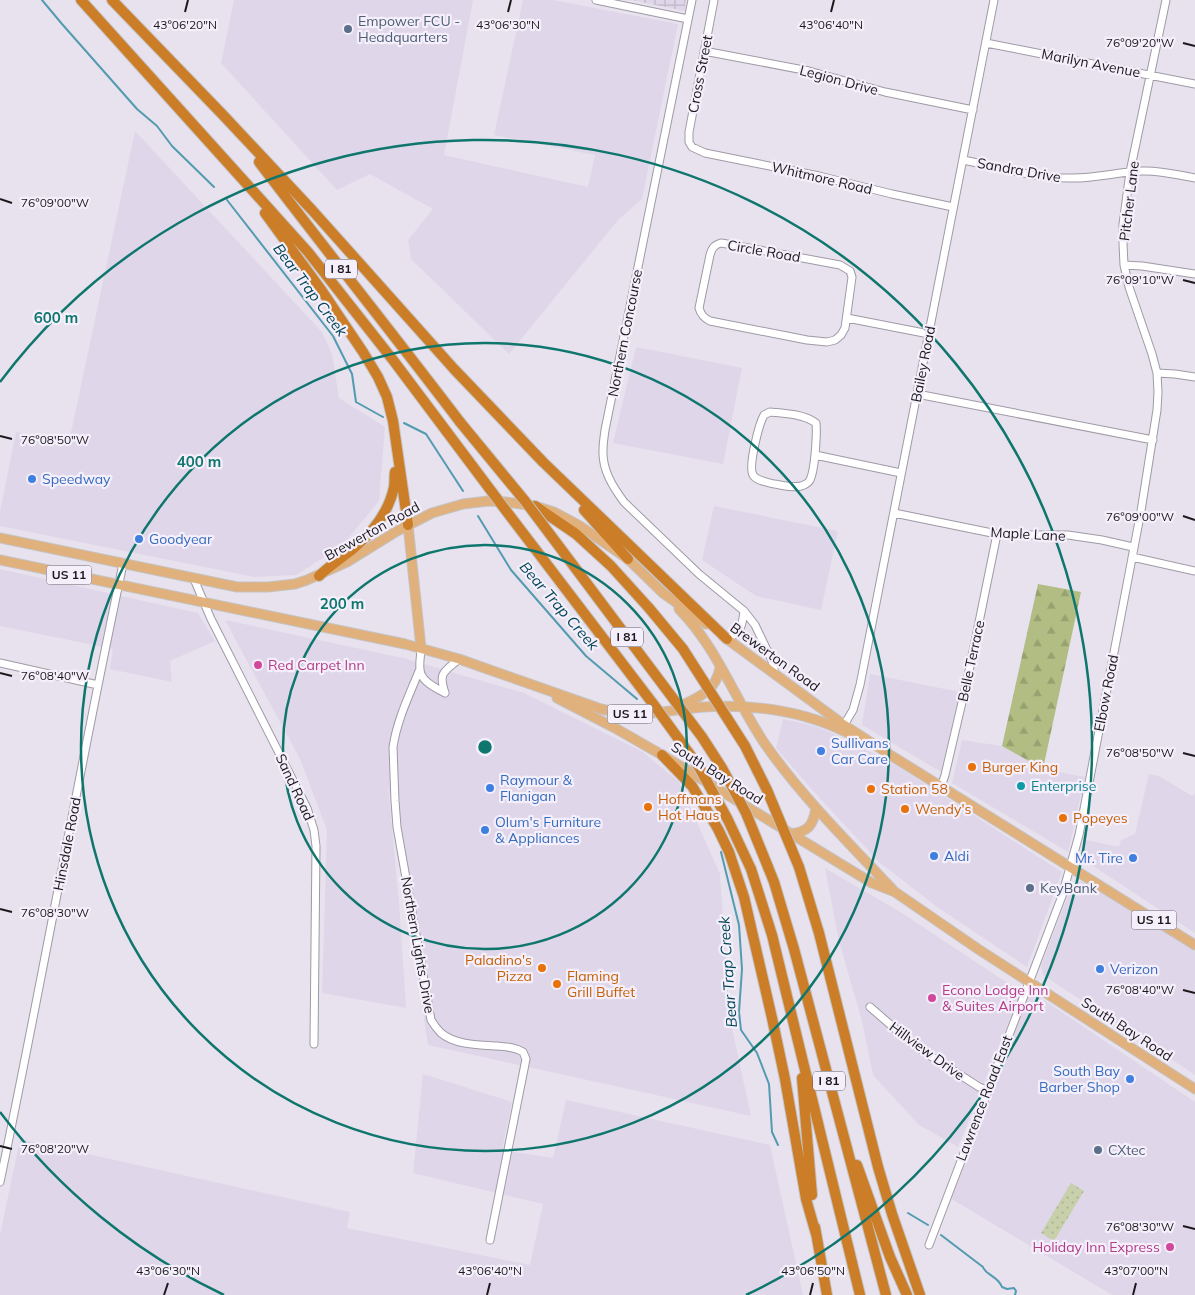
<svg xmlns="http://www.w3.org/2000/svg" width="1195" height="1295" font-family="Mulish,sans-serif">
  <defs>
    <pattern id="industrial-grid" width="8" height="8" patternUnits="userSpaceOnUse" patternTransform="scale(1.25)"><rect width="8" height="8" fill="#dfd7e9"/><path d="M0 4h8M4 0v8" fill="none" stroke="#bfb8c7"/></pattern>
    <pattern id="green-dots" width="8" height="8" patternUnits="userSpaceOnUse" patternTransform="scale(1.25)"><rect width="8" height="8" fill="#c8d0ab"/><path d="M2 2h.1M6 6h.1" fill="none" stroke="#abb293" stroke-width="1.8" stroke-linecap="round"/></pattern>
    <pattern id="forest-firs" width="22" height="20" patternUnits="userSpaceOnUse" patternTransform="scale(1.25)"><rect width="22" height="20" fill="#b2bd83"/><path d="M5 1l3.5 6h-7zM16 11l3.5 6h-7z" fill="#98a271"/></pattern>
  </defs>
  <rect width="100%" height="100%" fill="#e7e2ed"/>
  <path fill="#dfd7e9" d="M234,0H473L444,155L588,187L595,155L494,135L523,0H553L678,24L642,199L618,220L509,354L411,259L408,240L433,209L370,174L337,190L221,63Z
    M135,131L322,332L332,354L339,398L385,427L379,501L342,546L296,575L254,577L0,526V512L16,432L69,442Z
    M636,347L742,368L723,464L613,443Z
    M714,506L838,531L821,610L756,596L702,560Z
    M0,569L198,613L215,641L170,661L172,682L110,669L113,649L0,626Z
    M225,620L403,658L524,693L643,752L679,782L720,874L730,1019L751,1116L428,1045L388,784L399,903L406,1008L322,993L327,830L300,759Z
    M870,674L960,692L941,772L862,725Z
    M783,719L815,726L837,735L891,762L1062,872L1027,967L937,907L879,862L816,794L776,748Z
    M962,740L1002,746L1043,769L1085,777L1068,852L952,783Z
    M1149,774L1159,776L1192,796L1195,793V933L1084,860L1086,840L1119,847L1121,840L1135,834Z
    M825,868L902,913L1018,990L1019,996L958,1147L919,1125L873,1075L862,1021L839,941Z
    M1081,881L1088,884L1195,951V1075L1043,975L1041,966L1071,887L1074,884Z
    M1035,994L1195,1102V1295H1112L950,1198L1028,996Z
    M423,1074L512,1102L502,1150L553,1158L566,1100L770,1145L803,1295H0V1235L20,1139L350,1212L347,1228L530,1265L543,1204L413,1173Z"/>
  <path fill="url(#industrial-grid)" d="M632,0H686L684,11Z"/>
  <path fill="url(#green-dots)" d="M1071,1183L1084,1191L1054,1241L1041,1233Z"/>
  <path fill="url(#forest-firs)" d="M1038,584L1081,592L1043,769L1002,746Z"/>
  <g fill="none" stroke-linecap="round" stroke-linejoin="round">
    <path stroke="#539bb0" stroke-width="2" d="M42,0L62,24L137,109L157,126L172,146L214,187
      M227,200L333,336L352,374L356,402L383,417
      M404,423L426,434L463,491
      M478,516L511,570L586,656L637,699
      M721,852L739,925L742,969L739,1012L741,1030L757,1053L769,1084L772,1132L778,1145
      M908,1213L928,1225
      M941,1235L983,1267C983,1268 987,1273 988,1273C994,1278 999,1279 1002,1287L1007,1289L1014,1288L1016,1291L1015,1295"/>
    <defs>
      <path id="minor" d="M596,0L688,19
        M692,0L605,430C604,437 603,444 603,450C602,470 613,487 624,502L699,574L744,611L755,625L767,650L774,665V674
        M714,0L689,132V142L692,147L705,153L819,176L892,194L953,207
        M986,43L1195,84
        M704,51L809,71L885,92L973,110
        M963,160C998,167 1037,179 1073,178C1096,178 1119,172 1142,171C1159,170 1178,175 1195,178
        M721,243L727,244L840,265L850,271L852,277L845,328L841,335L835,340L827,342L807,340L710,321C704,318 701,315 699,308L710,255C712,248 714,245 721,243Z
        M1124,265L1142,266L1195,274
        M847,318L929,334
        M1157,373L1175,374L1195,377
        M917,394L1153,440
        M770,412C784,413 804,414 816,423C817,434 815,470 810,480C809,482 806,484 804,485C796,489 782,485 774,484C767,482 757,481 753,475C748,466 759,424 764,415Z
        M815,455L901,473
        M894,513L992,533L1010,535H1068L1102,540L1133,547
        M1132,557L1195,571
        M194,579L211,619L307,808L314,830L316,846L314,1044
        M727,639C742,631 742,626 744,611
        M421,648C421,655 419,662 420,669C420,681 436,688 445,693
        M0,663L98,685
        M419,671C409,696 397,720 393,747L395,801L397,827L431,1020C434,1025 437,1029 441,1033C455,1045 479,1045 497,1046C507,1047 515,1047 523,1052L526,1059L490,1240
        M445,693C438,672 444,672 459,659
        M844,725L853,710L860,685L994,0
        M941,787L945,775L967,681L997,534
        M870,1007L907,1039L926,1053L979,1087L987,1090
        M0,1182C43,977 79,770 123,564
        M929,1245L1062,896L1079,835L1107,689L1141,511L1157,410L1158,392L1157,373L1152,354L1129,287L1124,265L1123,244V224L1130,172L1166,0"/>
      <path id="major" d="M408,525L421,648
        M0,538L237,587H268L295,584L307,580L347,562L397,531L432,513L463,504L488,501L506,502L535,506L554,512L580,526L628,559L663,593L706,624
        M0,560L405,644L459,659L601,709C611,711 620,713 631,714C655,714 679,709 703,707C752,704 804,711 848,733
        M679,609C717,647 735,700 765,744C802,797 849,843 893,890
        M723,636L844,725L892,756L1195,945
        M557,698L615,728L662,755L872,883L895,892L978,949L1195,1089
        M676,708C696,699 717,691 720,667
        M790,834C808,832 813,826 816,808"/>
      <path id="highway" d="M81,0L308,252L393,360L447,432
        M112,0L223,115L312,210L454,369L543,462L727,639
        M259,162C325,249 394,335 460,422
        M265,213L322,291L363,352L378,377L387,397L393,421L408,525
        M535,506L576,534L611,566L649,608
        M584,510L628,559
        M319,576C329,566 342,558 353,549C372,533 389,512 394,487C395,482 394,477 395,472
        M662,755L692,786L718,829L729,852L744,897L772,1018L785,1079L806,1199L816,1234
        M768,867L774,882L794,949L886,1295
        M799,867L819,933L878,1167L892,1214L920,1295
        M751,869L772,935L860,1295
        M802,1078L812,1195
        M857,1165L890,1257L907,1295
        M815,1227L827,1295"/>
    </defs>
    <use href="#minor" stroke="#9f9aa5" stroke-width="9"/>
    <use href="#major" stroke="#c4c3c4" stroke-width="11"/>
    <use href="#highway" stroke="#c4c3c4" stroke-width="12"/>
    <use href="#minor" stroke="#fff" stroke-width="7"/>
    <use href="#major" stroke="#e0b17d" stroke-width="9"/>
    <use href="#highway" stroke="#cb7d27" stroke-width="10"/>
    <defs>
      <path id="highway-bridge" d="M460,422L525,501L702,737L722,768L746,813L768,867
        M447,432L507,512L654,705L699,767L728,820L751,869
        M649,608L683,649L745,746L767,790L799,867"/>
    </defs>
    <use href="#highway-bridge" stroke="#c4c3c4" stroke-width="12" stroke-linecap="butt"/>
    <use href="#highway-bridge" stroke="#cb7d27" stroke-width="10"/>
  </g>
  <path fill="none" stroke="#1b191d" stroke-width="2" d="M185,12L188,0M508,12L511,0M831,12L834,0M1183,43L1195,46M0,199L12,203M1183,280L1195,283M0,436L12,439M1183,516L1195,520M0,673L12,676M1183,753L1195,756M0,909L12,912M1183,990L1195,993M0,1146L12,1149M1183,1226L1195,1229M164,1295L168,1283M487,1295L490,1283M810,1295L813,1283M1133,1295L1136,1283"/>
  <g fill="none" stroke="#0f766e" stroke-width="2.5">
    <circle cx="485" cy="747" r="202"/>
    <circle cx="485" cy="747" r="404"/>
    <path d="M224 1295A607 607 0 0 1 0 1112M0 382A607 607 0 1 1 746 1295"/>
  </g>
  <g fill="#5c6f8a" stroke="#f4effb" stroke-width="2">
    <circle cx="348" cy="29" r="5"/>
    <circle cx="1030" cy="888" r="5"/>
    <circle cx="1098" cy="1150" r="5"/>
  </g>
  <g fill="#3f7fe0" stroke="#f4effb" stroke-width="2">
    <circle cx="32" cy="479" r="5"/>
    <circle cx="139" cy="539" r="5"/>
    <circle cx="821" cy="751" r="5"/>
    <circle cx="490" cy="788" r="5"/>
    <circle cx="485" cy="830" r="5"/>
    <circle cx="934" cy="856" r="5"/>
    <circle cx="1133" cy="858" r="5"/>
    <circle cx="1100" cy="969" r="5"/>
    <circle cx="1130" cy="1079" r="5"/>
  </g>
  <g fill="#d1479c" stroke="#f4effb" stroke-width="2">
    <circle cx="258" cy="665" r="5"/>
    <circle cx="932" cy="998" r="5"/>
    <circle cx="1170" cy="1247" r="5"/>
  </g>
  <g fill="#e8710a" stroke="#f4effb" stroke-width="2">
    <circle cx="972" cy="767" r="5"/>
    <circle cx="871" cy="789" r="5"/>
    <circle cx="648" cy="807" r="5"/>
    <circle cx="905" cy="809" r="5"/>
    <circle cx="1063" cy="818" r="5"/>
    <circle cx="542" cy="968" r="5"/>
    <circle cx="557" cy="984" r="5"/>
  </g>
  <circle fill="#0f9aa8" stroke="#f4effb" stroke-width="2" cx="1021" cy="786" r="5"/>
  <g text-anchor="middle" stroke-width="4.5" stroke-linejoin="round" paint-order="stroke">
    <g fill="#f4effb" stroke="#5c5960" stroke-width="1">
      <rect x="325" y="259.5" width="32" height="19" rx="4"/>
      <rect x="46.5" y="565.5" width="45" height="19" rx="4"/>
      <rect x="611" y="627.5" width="32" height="19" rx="4"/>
      <rect x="607.5" y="704.5" width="45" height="19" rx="4"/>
      <rect x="1131.5" y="910.5" width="45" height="19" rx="4"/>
      <rect x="813" y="1071.5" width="32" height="19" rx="4"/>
    </g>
    <g font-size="12" font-weight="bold" fill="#1b191d">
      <text x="341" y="273">I 81</text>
      <text x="69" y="579">US 11</text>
      <text x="627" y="641">I 81</text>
      <text x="630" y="718">US 11</text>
      <text x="1154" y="924">US 11</text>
      <text x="829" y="1085">I 81</text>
    </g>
    <g font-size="14" fill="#4e5e75" stroke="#f4effb" text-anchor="start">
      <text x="358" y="26">Empower FCU -<tspan x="358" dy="16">Headquarters</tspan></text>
      <text x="1040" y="893">KeyBank</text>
      <text x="1108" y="1155">CXtec</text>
    </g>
    <g font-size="14" fill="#1b191d" stroke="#f4effb">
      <text transform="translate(1091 63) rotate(11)" y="5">Marilyn Avenue</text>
      <text transform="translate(700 74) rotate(-79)" y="5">Cross Street</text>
      <text transform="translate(839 80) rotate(15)" y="5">Legion Drive</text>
      <text transform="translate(1019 170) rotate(10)" y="5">Sandra Drive</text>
      <text transform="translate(822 178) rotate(13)" y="5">Whitmore Road</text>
      <text transform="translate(1129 201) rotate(-83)" y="5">Pitcher Lane</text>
      <text transform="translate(764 251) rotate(10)" y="5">Circle Road</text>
      <text transform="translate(625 333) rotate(-79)" y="5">Northern Concourse</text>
      <text transform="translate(923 364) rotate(-79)" y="5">Bailey Road</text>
      <text transform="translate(372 531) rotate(-29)" y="5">Brewerton Road</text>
      <text transform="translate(1028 534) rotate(3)" y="5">Maple Lane</text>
      <text transform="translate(775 657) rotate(36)" y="5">Brewerton Road</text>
      <text transform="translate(971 661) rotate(-78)" y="5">Belle Terrace</text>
      <text transform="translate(1106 693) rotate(-79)" y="5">Elbow Road</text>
      <text transform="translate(717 773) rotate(32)" y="5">South Bay Road</text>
      <text transform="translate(295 787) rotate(65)" y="5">Sand Road</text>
      <text transform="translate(67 844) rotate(-79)" y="5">Hinsdale Road</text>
      <text transform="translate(418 945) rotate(80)" y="5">Northern Lights Drive</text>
      <text transform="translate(1127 1029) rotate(33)" y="5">South Bay Road</text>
      <text transform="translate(927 1051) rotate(36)" y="5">Hillview Drive</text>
      <text transform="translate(984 1098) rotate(-69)" y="5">Lawrence Road East</text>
    </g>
    <g font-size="14" fill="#366cbe" stroke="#f4effb" text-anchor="start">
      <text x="42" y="484">Speedway</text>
      <text x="149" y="544">Goodyear</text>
      <text x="831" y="748">Sullivans<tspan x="831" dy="16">Car Care</tspan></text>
      <text x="500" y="785">Raymour &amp;<tspan x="500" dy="16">Flanigan</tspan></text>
      <text x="495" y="827">Olum's Furniture<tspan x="495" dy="16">&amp; Appliances</tspan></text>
      <text x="944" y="861">Aldi</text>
      <text x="1123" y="863" text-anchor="end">Mr. Tire</text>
      <text x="1110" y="974">Verizon</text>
      <text x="1120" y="1076" text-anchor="end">South Bay<tspan x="1120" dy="16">Barber Shop</tspan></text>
    </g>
    <g font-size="14" fill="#b23c85" stroke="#f4effb" text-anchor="start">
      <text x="268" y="670">Red Carpet Inn</text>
      <text x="942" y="995">Econo Lodge Inn<tspan x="942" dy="16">&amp; Suites Airport</tspan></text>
      <text x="1160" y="1252" text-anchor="end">Holiday Inn Express</text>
    </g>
    <g font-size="14" fill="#c56008" stroke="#f4effb" text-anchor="start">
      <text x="982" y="772">Burger King</text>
      <text x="881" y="794">Station 58</text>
      <text x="658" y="804">Hoffmans<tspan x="658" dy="16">Hot Haus</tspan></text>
      <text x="915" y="814">Wendy's</text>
      <text x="1073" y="823">Popeyes</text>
      <text x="532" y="965" text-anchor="end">Paladino's<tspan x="532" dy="16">Pizza</tspan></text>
      <text x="567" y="981">Flaming<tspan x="567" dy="16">Grill Buffet</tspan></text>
    </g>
    <g font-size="14" fill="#0d838f" stroke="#f4effb" text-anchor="start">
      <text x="1031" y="791">Enterprise</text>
    </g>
    <g font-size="15" font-style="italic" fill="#014555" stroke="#f4effb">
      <text transform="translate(310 290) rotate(53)" y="5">Bear Trap Creek</text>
      <text transform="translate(559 606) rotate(49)" y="5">Bear Trap Creek</text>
      <text transform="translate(728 972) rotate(-94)" y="5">Bear Trap Creek</text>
    </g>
  </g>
  <g font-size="12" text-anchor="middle" fill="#1b191d" stroke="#f4effb" stroke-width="4.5" stroke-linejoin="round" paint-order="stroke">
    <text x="185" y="29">43°06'20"N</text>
    <text x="508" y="29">43°06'30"N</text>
    <text x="831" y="29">43°06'40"N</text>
    <text x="1140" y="47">76°09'20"W</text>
    <text x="55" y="207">76°09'00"W</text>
    <text x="1140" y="284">76°09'10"W</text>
    <text x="55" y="444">76°08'50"W</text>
    <text x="1140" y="521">76°09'00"W</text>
    <text x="55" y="680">76°08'40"W</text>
    <text x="1140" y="757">76°08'50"W</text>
    <text x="55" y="917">76°08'30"W</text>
    <text x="1140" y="994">76°08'40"W</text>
    <text x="55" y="1153">76°08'20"W</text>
    <text x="1140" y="1231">76°08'30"W</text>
    <text x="168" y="1275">43°06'30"N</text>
    <text x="490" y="1275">43°06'40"N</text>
    <text x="813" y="1275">43°06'50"N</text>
    <text x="1136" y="1275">43°07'00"N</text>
  </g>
  <circle cx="485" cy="747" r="8" fill="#0f766e" stroke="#f4effb" stroke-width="2.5"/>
  <g font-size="15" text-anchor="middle" font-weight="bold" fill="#0f766e" stroke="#f4effb" stroke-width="4.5" stroke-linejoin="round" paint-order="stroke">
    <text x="56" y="323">600 m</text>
    <text x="199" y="467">400 m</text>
    <text x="342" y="609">200 m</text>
  </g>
</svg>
